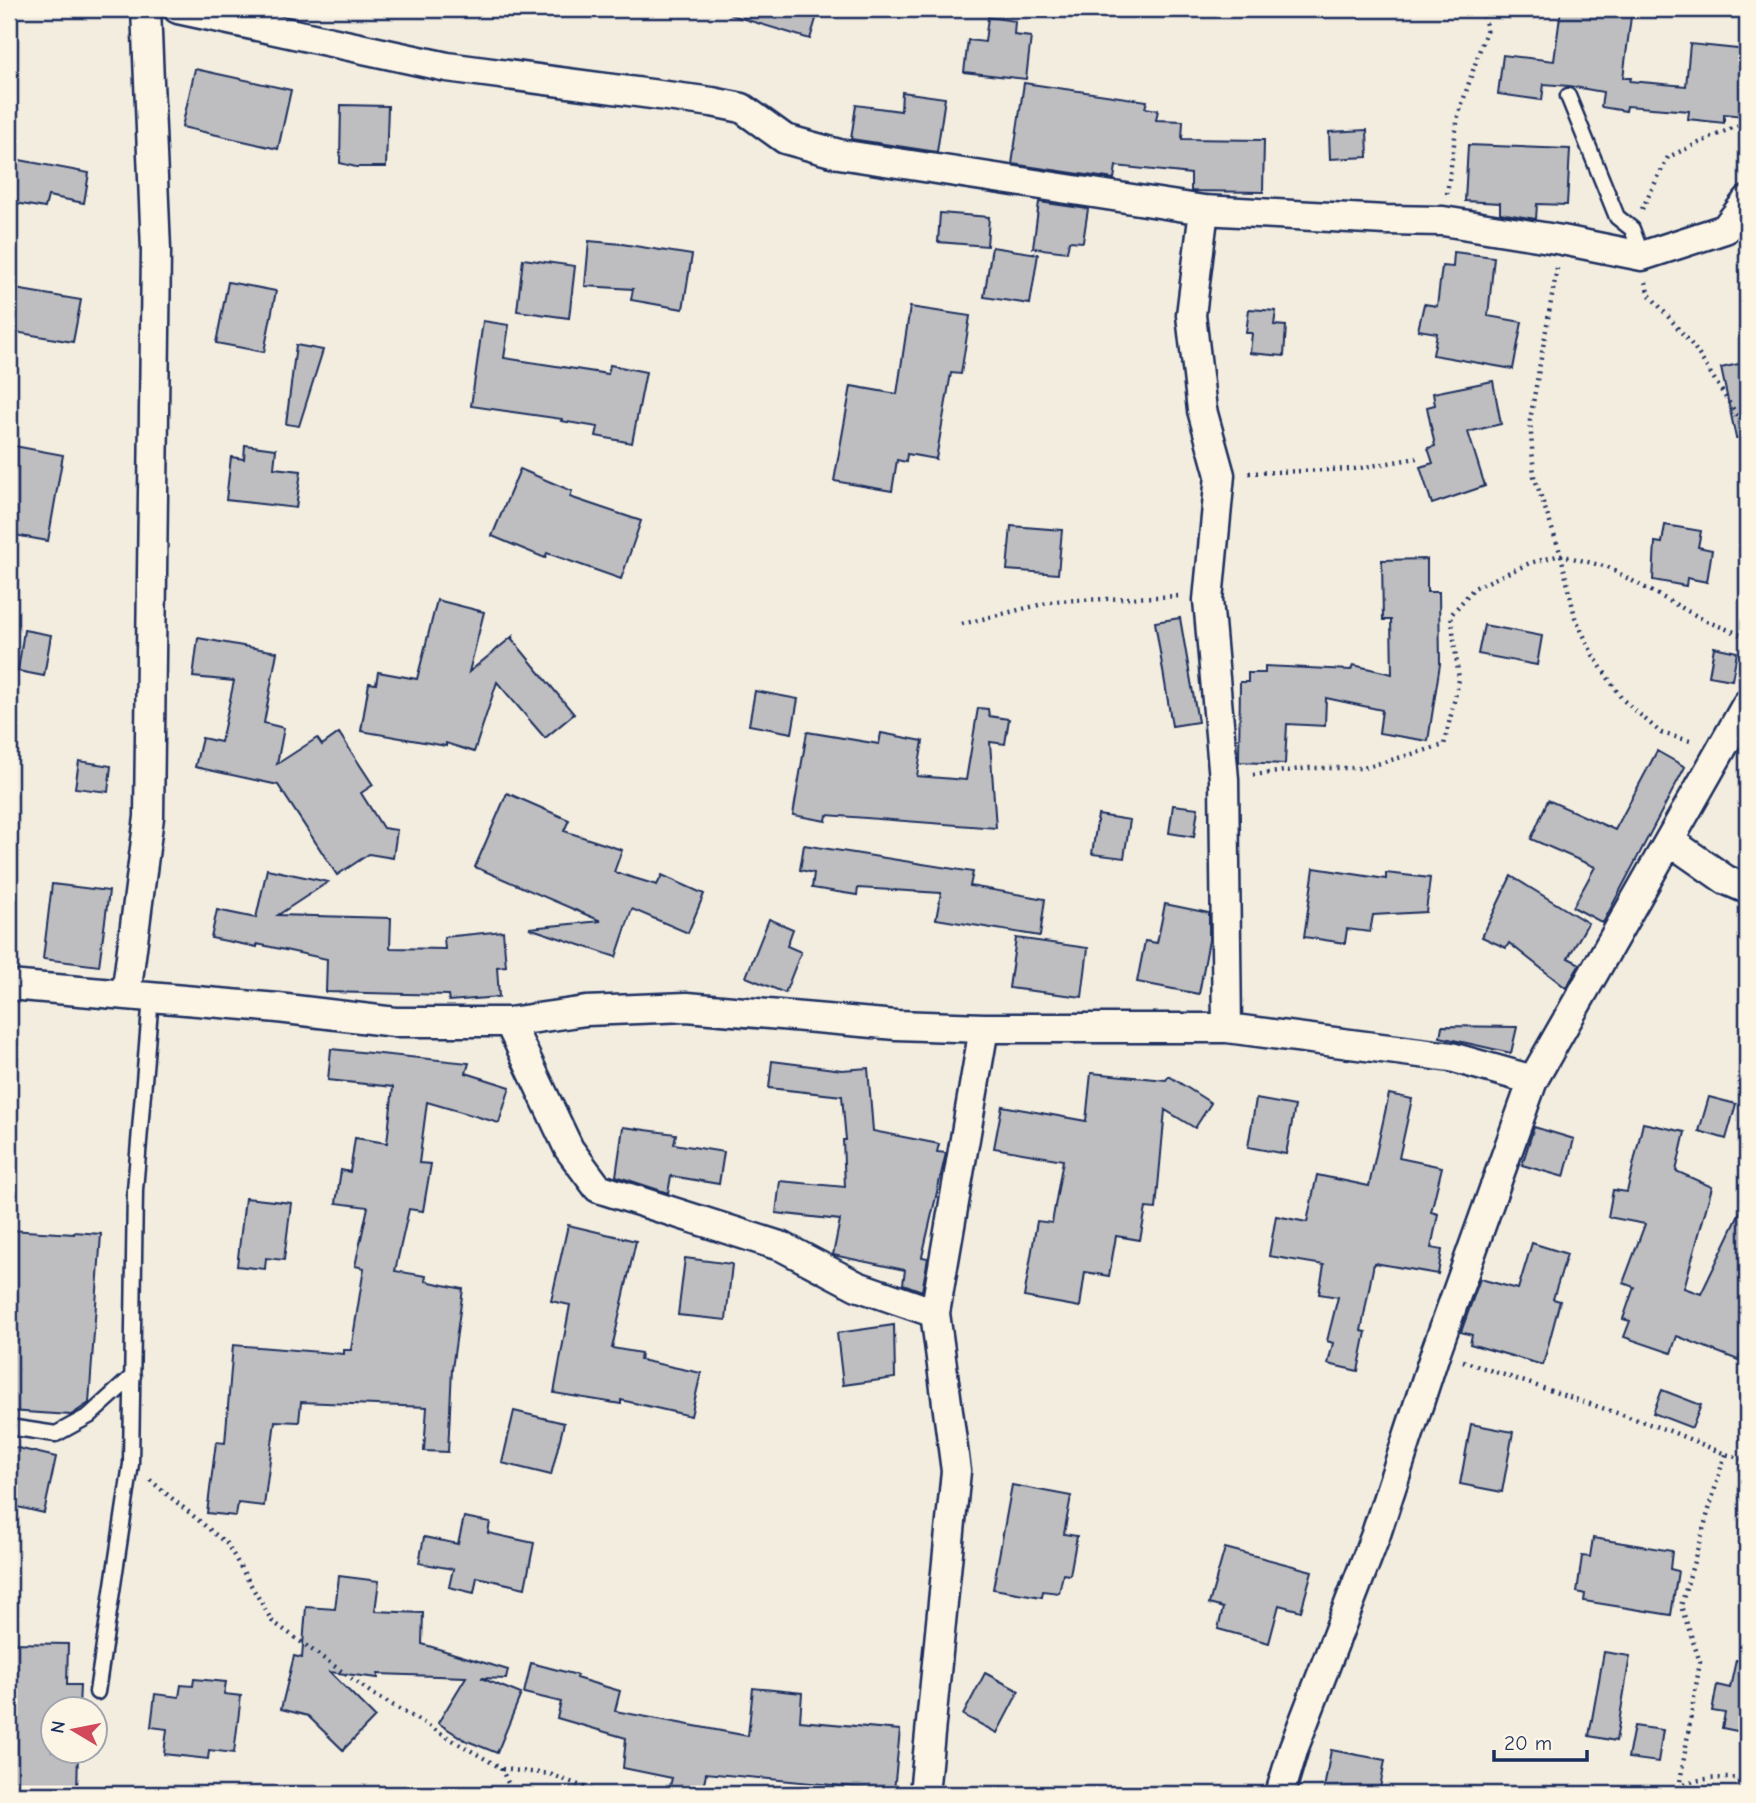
<svg xmlns="http://www.w3.org/2000/svg" width="1756" height="1803" font-family="'Comic Neue',sans-serif">
  <rect width="100%" height="100%" fill="#f3ede0"/>
  <filter id="ink" filterUnits="userSpaceOnUse"><feTurbulence type="fractalNoise" baseFrequency=".0143" numOctaves="2"/><feDisplacementMap in="SourceGraphic" scale="14" xChannelSelector="R" yChannelSelector="G"/><feConvolveMatrix kernelMatrix="1 2 1 2 8 2 1 2 1" color-interpolation-filters="sRGB"/></filter>
  <g filter="url(#ink)">
    <path fill="#bebec0" stroke="#1b2f5e" stroke-width="2" d="M732,9H819L810,39L731,15Z
      M1561,9H1632L1623,78H1631L1630,81L1686,86L1690,44L1747,50V104H1745L1744,116L1724,114V123L1688,119L1689,111L1627,106L1626,111L1601,107L1603,92L1569,86L1544,84L1542,100L1498,94L1503,55L1554,61Z
      M988,17L1015,21L1014,35L1031,37L1026,79L964,72L968,40L985,42Z
      M195,69L291,90L278,149L182,127Z
      M1024,83L1147,101L1145,108L1158,110L1156,120L1183,121L1182,139L1264,140L1263,192L1191,191V174L1116,166L1114,179L1012,164Z
      M902,92L945,98L937,152L851,139L856,105L901,111Z
      M341,105L388,106L386,167H356L340,163Z
      M1367,130L1368,157L1330,159L1329,132Z
      M1468,145L1570,149L1567,205L1537,204L1536,219L1500,213V203L1465,201Z
      M9,158L89,173L84,203L48,196L45,208L9,202Z
      M1039,202L1088,209L1083,242L1069,241L1067,252L1033,248Z
      M940,213L989,217L987,246L938,242Z
      M589,241L622,244L692,255L683,309L631,300L633,289L585,286Z
      M992,247L1038,254L1030,304L984,297Z
      M1454,252L1494,257L1488,316L1522,322L1513,369L1433,355L1437,333L1418,330L1424,304L1437,306L1442,266L1453,267Z
      M523,259L575,266L569,318L517,311Z
      M228,282L276,291L264,352L216,343Z
      M9,288L81,300L73,342L9,331Z
      M910,307L970,316L961,374L951,373L936,459L907,454L906,462L897,460L892,491L834,481L851,386L897,394Z
      M1249,309L1276,311L1274,325L1286,326L1284,356L1250,353L1252,333H1246Z
      M483,321L509,325L504,358L608,374L610,365L646,372L632,443L596,436L598,427L561,421L562,419L471,406Z
      M296,345L323,350L299,426L286,424Z
      M1747,362V437L1736,438L1721,368Z
      M1493,381L1501,424L1468,432L1485,486L1432,504L1420,467L1433,463L1428,448L1435,446L1427,407L1435,405L1433,393Z
      M9,445L63,455L48,541L9,534Z
      M245,445L276,449L274,468L301,471L296,508L226,500L231,457L244,459Z
      M520,469L572,491L570,497L641,521L621,579L547,553L545,558L492,536Z
      M1665,525L1701,531L1698,547L1712,550L1707,582L1687,578L1686,586L1653,580L1655,542L1662,543Z
      M1011,526L1062,530L1058,574L1007,570Z
      M1427,559V592H1439L1440,664L1428,741L1379,733L1382,710L1326,698L1325,726L1287,724L1285,764L1239,762L1240,682H1248V673H1265V666L1351,670L1353,665L1392,674L1391,620H1383L1382,560Z
      M437,600L484,612L469,672L513,636L512,639L574,714L545,738L497,682L474,752L446,743V746L361,731L369,683L376,684L378,672L417,679Z
      M1180,618L1198,722L1172,726L1155,622Z
      M1484,625L1542,636L1537,665L1478,654Z
      M24,630L51,635L44,676L18,671Z
      M198,638L277,652L264,723L284,728L277,764L317,738L322,745L339,733L373,785L361,793L383,828L397,830L393,858L369,854L337,875L278,785L195,767L202,738L221,742L234,681L193,677Z
      M1714,647L1737,652L1732,680L1709,676Z
      M755,691L798,699L792,733L749,725Z
      M978,708L988,709L989,716L1009,719L1005,744L990,742L996,828L827,815L826,821L793,815L807,732L879,744L881,733L923,741L917,776L966,780Z
      M1657,751L1685,767L1603,923L1573,907L1595,867L1531,839L1548,800L1615,830Z
      M79,761L111,766L108,792L75,788Z
      M507,793L569,820L564,831L622,850L614,872L657,885L662,875L704,894L688,933L632,909L616,957L529,928L601,921L475,867Z
      M1173,805L1198,808L1194,837L1169,833Z
      M1098,815L1130,820L1124,858L1092,854Z
      M804,845L973,872L970,886L1045,899L1040,936L936,919L941,893L858,888L857,895L812,888L814,873L800,870Z
      M1314,868L1386,879V873L1430,878L1426,912L1373,915L1370,932L1347,929L1345,943L1304,937Z
      M267,869L328,882L278,915L391,918L390,948L445,949L444,937L503,931L506,966L497,967L499,997L449,1001L448,995L326,992L327,959L257,944V947L211,938L217,910L256,918Z
      M1511,876L1588,923L1568,958L1580,964L1566,988L1509,943L1506,948L1482,937Z
      M52,884L109,891L99,966L43,959Z
      M1165,904L1209,913V940L1199,994L1137,982L1145,941L1157,943Z
      M769,919L793,929L787,946L801,952L785,993L746,977Z
      M1016,938L1088,948L1082,997L1009,988Z
      M1442,1026L1517,1027L1511,1053L1440,1037Z
      M331,1049L469,1063L466,1073L510,1087L499,1123L427,1102L419,1163L431,1164L423,1211L409,1209L395,1271L426,1276L425,1281L463,1289L452,1369L448,1452L424,1451L427,1407L301,1402L299,1422L275,1421L264,1506L238,1503L236,1516L207,1513L216,1442L225,1443L233,1345L344,1354V1350H351L364,1268L355,1266L368,1207L336,1203L341,1170L350,1172L355,1138L387,1143L393,1087L328,1080Z
      M772,1061L842,1070L868,1068L873,1131L939,1144L937,1152L946,1153L922,1257L928,1258L922,1291L903,1284L905,1270L833,1255L840,1220L776,1213L780,1181L845,1187L843,1140H846L842,1096L769,1088Z
      M1091,1073L1166,1080L1169,1076L1211,1103L1195,1128L1165,1110L1156,1209L1146,1208L1140,1240L1116,1236L1109,1276L1085,1272L1080,1307L1024,1297L1037,1221L1052,1223L1063,1160L994,1148L1002,1106L1086,1121Z
      M1389,1094L1412,1099L1399,1158L1442,1167L1431,1212L1438,1214L1431,1248L1442,1250L1438,1274L1374,1263L1361,1331L1366,1332L1358,1371L1328,1364L1333,1343L1327,1341L1338,1297L1319,1294L1324,1265L1269,1256L1276,1216L1307,1222L1317,1175L1369,1186Z
      M1709,1097L1736,1104L1726,1139L1699,1131Z
      M1256,1099L1295,1106L1286,1154L1248,1147Z
      M1643,1123L1685,1132L1676,1171L1712,1187L1684,1288L1701,1294L1747,1198V1338L1738,1360L1677,1336L1671,1353L1624,1337L1630,1321L1623,1319L1634,1287L1623,1283L1645,1224L1608,1217L1613,1190L1627,1192Z
      M623,1127L676,1134L674,1144L724,1152L719,1184L671,1176L668,1193L616,1176Z
      M1534,1127L1574,1139L1564,1177L1522,1165Z
      M245,1198L291,1203L284,1260L266,1258L265,1269L237,1266Z
      M568,1225L636,1241L612,1348L641,1353L640,1360L701,1373L691,1416L621,1400V1404L554,1393L570,1305L551,1301Z
      M9,1230L74,1234V1232L101,1234L89,1403L71,1415L9,1411Z
      M1532,1243L1567,1254L1553,1299L1560,1301L1543,1365L1470,1344L1472,1335L1461,1332L1480,1279L1518,1289Z
      M685,1258L732,1264L726,1320L678,1315Z
      M894,1325L895,1378L843,1385L837,1333Z
      M1662,1390L1701,1405L1692,1428L1653,1413Z
      M514,1411L564,1423L551,1475L502,1463Z
      M1471,1424L1513,1432L1502,1492L1460,1484Z
      M9,1446L56,1457L44,1513L9,1505Z
      M1012,1485L1071,1496L1064,1534L1077,1536L1070,1575L1063,1574L1059,1593L1043,1591L1042,1597L993,1589Z
      M464,1517L490,1522L488,1533L534,1543L525,1588L477,1577L474,1593L449,1587L453,1569L419,1563L424,1537L458,1544Z
      M1593,1538L1672,1551L1670,1569L1678,1571L1671,1615L1584,1601L1585,1594L1577,1592L1582,1556L1590,1557Z
      M1225,1548L1312,1571L1301,1611L1279,1605L1269,1643L1218,1629L1223,1608L1209,1604Z
      M339,1576L379,1581L375,1611L423,1613L422,1644L508,1670L506,1679L481,1678L521,1694L497,1753L465,1740L438,1723L466,1677L378,1674V1678L330,1672L375,1717L343,1750L308,1716L281,1709L294,1656L302,1658L306,1607L335,1609Z
      M9,1643L68,1644L67,1685H80L79,1709H52V1751H78L77,1794H9Z
      M1604,1652L1630,1656L1616,1741L1589,1736Z
      M1736,1660L1747,1661V1733L1722,1728L1725,1713L1712,1711L1717,1685L1730,1688Z
      M531,1663L577,1675L576,1678L620,1691L615,1711L748,1736L753,1688L802,1693L800,1721L900,1730L894,1791L706,1773L702,1794H668L672,1778L623,1768L626,1738L557,1718L561,1702L524,1693Z
      M985,1673L1019,1691L997,1733L963,1715Z
      M194,1679L226,1682L224,1694L241,1696L234,1753L209,1750L208,1759L164,1754L167,1729L151,1727L155,1694L179,1697L181,1685L193,1686Z
      M1634,1726L1663,1730L1658,1762L1628,1758Z
      M1331,1750L1385,1760L1379,1794H1323Z"/>
    <g fill="none" stroke-linecap="round" stroke-linejoin="round">
      <defs>
        <path id="service" d="M1568,96L1617,217L1632,229L1642,256
          M9,1427L56,1434L89,1416L133,1376
          M97,1692L131,1464L135,1190L151,997"/>
        <path id="minor" d="M178,9L447,67L712,102L742,108L785,139L839,154L1204,210L1386,220L1443,221L1562,240L1642,256L1725,229L1747,201
          M1204,210L1191,315L1202,410L1220,475L1208,600L1224,779L1227,1028
          M1670,841L1726,880L1747,889
          M9,985L278,1008L395,1022H509L586,1011L687,1007L896,1025L984,1028H1227L1451,1057L1533,1080
          M126,995L149,817L156,250L146,9
          M509,1022L569,1149L598,1188L783,1247L857,1286L935,1313
          M924,1794L956,1471L935,1313L984,1028
          M1280,1794L1294,1747L1375,1537L1436,1351L1533,1080L1747,704"/>
      </defs>
      <use href="#service" stroke="#1b2f5e" stroke-width="19"/>
      <use href="#minor" stroke="#1b2f5e" stroke-width="33"/>
      <path stroke="#1b2f5e" stroke-width="4.5" stroke-dasharray="2 5" stroke-linecap="butt" d="M1447,194L1458,116L1487,28L1481,9
        M1642,209L1668,157L1739,125L1747,118
        M1557,268L1530,420L1534,476L1561,555L1575,617L1593,655L1622,699L1661,733L1694,742
        M1646,282L1648,293L1694,347L1747,431
        M1249,473L1354,469L1417,458
        M962,624L1055,601L1180,596
        M1253,775L1309,768H1363L1444,745L1459,680L1451,615L1474,588L1530,563L1561,555L1607,567L1706,621L1747,637
        M1463,1361L1670,1431L1725,1454L1743,1459L1747,1456
        M150,1480L227,1544L272,1621L373,1694L501,1768L509,1785L507,1794
        M502,1769L550,1774L602,1794
        M1679,1788L1700,1662L1681,1606L1725,1454
        M1674,1794C1688,1774 1725,1779 1747,1778"/>
      <use href="#service" stroke="#fcf5e5" stroke-width="14"/>
      <use href="#minor" stroke="#fcf5e5" stroke-width="28"/>
    </g>
  </g>
  <rect width="1756" height="1803" fill="none" stroke="#fcf5e5" stroke-width="35"/>
  <rect x="18" y="18" width="1721" height="1768" fill="none" stroke="#1b2f5e" stroke-width="2.5" filter="url(#ink)"/>
  <g transform="translate(74 1730) rotate(280)"><circle r="33" fill="#fcf5e5" stroke="#a2a6af" stroke-width="2"/>
  <path d="M0-5L12 26L0 18L-12 26Z" fill="#d1495b"/>
  <text y="-10" font-size="19" font-weight="bold" text-anchor="middle" fill="#1b2f5e">N</text>
  </g>
  <path d="M1494 1750v10h93v-10" fill="none" stroke="#1b2f5e" stroke-width="3.5"/>
  <text x="1504" y="1750" font-size="21" fill="#1b2f5e" stroke="#fcf5e5" stroke-width="5" paint-order="stroke">20 m</text>
</svg>
